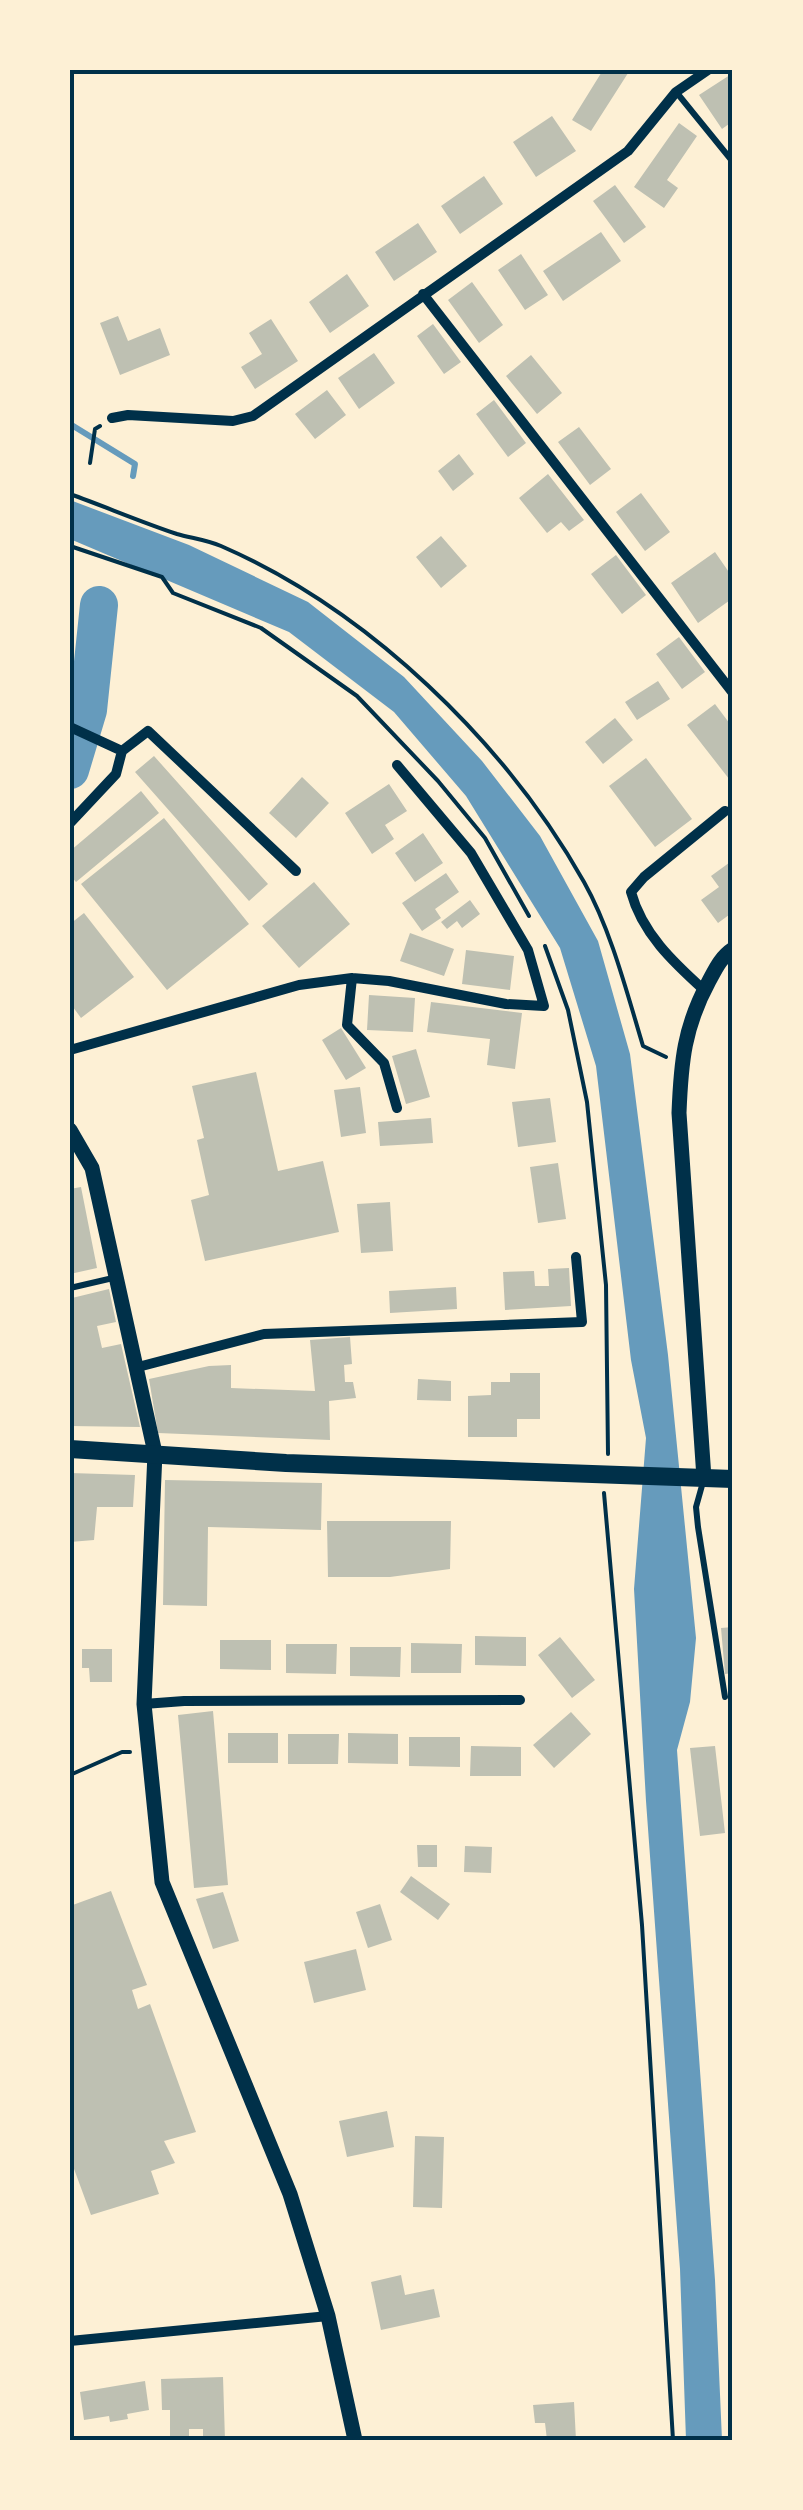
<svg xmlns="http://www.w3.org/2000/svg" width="803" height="2510" font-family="Manrope,sans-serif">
  <rect width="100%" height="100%" fill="#fdf0d5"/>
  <path fill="#669bbc" d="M70,500L189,545L308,602L404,677L482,761L540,836L598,941L630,1054L668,1355L696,1638L690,1702L677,1750L715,2280L722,2440H686L680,2269L646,1801L634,1589L646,1438L631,1360L596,1066L560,948L466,796L394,712L289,632L70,539Z"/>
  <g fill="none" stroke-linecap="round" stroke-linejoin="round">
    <path stroke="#669bbc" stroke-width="6" d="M70,424L135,464L133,476"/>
    <path stroke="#669bbc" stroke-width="38" d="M70,770L88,710L99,605"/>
  </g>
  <path fill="#bec0b2" d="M603,70H630L591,131L572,120Z
    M733,73V121L722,129L699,95Z
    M552,116L576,151L536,177L513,142Z
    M679,123L697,136L667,180L678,188L664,208L634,187Z
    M484,176L503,204L460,234L441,206Z
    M615,185L646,227L624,243L593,201Z
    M418,223L437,252L394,281L375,252Z
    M601,232L621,261L563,301L543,271Z
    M521,254L548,295L525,310L498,270Z
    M347,274L369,306L330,333L309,302Z
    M472,282L503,325L479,343L448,300Z
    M118,316L128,341L160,328L170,355L120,375L100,323Z
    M271,319L298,361L255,389L241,367L262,354L249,333Z
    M433,324L461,362L444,374L417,336Z
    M374,353L395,383L359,409L338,378Z
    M531,355L562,393L537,414L506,376Z
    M327,390L346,415L315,439L295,414Z
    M494,400L526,443L508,457L476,414Z
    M579,427L611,469L590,485L558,442Z
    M459,454L474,474L453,491L438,471Z
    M548,474L584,520L569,531L561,522L547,533L519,498Z
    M641,493L670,532L645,551L616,512Z
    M441,536L467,566L441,588L416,557Z
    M715,552L733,578V598L698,623L671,583Z
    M616,555L646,595L622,614L591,574Z
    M679,637L705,672L682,689L656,654Z
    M658,681L670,699L637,720L625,702Z
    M715,704L733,728V784L687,725Z
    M615,718L633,740L603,764L585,742Z
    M154,756L268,884L249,901L135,772Z
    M646,758L692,819L655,847L609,786Z
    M302,777L329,803L296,838L269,813Z
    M389,784L407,811L385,825L394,839L372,854L345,813Z
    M141,791L159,813L76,882L70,875V851Z
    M164,818L249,924L167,990L81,884Z
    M423,833L443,863L415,882L395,853Z
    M733,860V912L718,923L701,900L719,887L711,876Z
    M446,873L459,892L435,909L441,918L422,931L402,903Z
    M314,882L350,924L299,968L262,926Z
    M470,900L480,914L462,928L457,921L447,929L441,922Z
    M84,913L134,977L81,1018L70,1003V924Z
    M410,933L454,949L444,976L400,961Z
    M466,950L514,956L510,990L462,984Z
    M369,995L415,998L413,1032L367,1030Z
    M431,1002L522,1013L515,1069L487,1065L490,1039L427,1032Z
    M341,1028L366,1068L346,1080L322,1040Z
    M416,1049L430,1097L406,1104L392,1056Z
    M256,1072L278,1171L323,1161L339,1232L205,1261L191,1200L209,1195L197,1140L204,1138L192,1086Z
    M360,1087L366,1133L341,1137L334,1090Z
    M550,1098L556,1142L518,1147L512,1102Z
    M431,1118L433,1143L380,1146L378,1122Z
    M558,1163L566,1219L538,1223L530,1167Z
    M81,1187L97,1268L70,1274V1189Z
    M390,1202L393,1251L361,1253L357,1204Z
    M569,1268L571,1306L505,1310L503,1272L534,1271L535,1286H549L548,1269Z
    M456,1287L457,1309L390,1313L389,1291Z
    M109,1289L116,1322L97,1326L102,1348L121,1344L140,1427L70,1426V1303L72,1298Z
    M350,1337L352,1364L344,1365L345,1382H353L356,1398L329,1401L330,1440L158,1433L149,1379L209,1366L231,1365V1388L315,1391L310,1340Z
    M510,1373H540V1419H517V1437H468V1396L491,1395V1382H510Z
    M418,1379L451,1381V1401L417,1400Z
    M70,1473L135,1475L133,1507H97L94,1540L70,1542Z
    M165,1480L322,1483L321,1530L208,1527L207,1606L163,1605Z
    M327,1521H451L450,1569L390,1577H328Z
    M733,1627V1673L725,1674L721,1628Z
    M475,1636L526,1637V1666L475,1665Z
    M560,1637L595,1680L572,1698L538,1655Z
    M220,1640H271V1670L220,1669Z
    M411,1643L462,1644L461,1673H411Z
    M286,1644H337L336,1674L286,1673Z
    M350,1647H401L400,1677L350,1676Z
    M82,1649H112V1682H90L89,1668H82Z
    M213,1711L228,1885L194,1888L178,1715Z
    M571,1712L591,1734L554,1768L533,1745Z
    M228,1733H278V1763H228Z
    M348,1733L398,1734V1764L348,1763Z
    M288,1734H339L338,1764H288Z
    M409,1737H460V1767L409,1766Z
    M471,1746L521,1747V1776H470Z
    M715,1746L725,1833L700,1836L690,1748Z
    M417,1845H437V1867H418Z
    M465,1846L492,1847L491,1873L464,1872Z
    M411,1876L450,1904L438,1920L400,1892Z
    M111,1891L147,1985L132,1990L138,2009L150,2004L196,2132L164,2141L175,2163L151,2171L159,2194L91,2215L70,2158V1906Z
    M223,1892L239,1941L213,1949L196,1899Z
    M380,1904L392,1940L368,1948L356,1912Z
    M356,1949L366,1990L314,2003L304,1962Z
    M387,2111L394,2147L347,2157L339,2121Z
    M415,2136L444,2137L442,2208L413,2207Z
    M401,2275L405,2295L434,2289L440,2317L381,2330L371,2282Z
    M223,2377L225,2440H203V2429H189V2440H170V2410H162L161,2379Z
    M145,2381L149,2410L127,2414L128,2419L110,2422L109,2416L84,2420L80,2392Z
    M574,2402L576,2440H547L545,2423H535L533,2405Z"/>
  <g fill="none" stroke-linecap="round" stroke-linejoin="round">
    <path stroke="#003049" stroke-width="4" d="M90,463L95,429L100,426
      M70,494C106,507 141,522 177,534C191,538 207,540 221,546C368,610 505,742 584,882C611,930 627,993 643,1046L666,1057
      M70,546L162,577L173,593L261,628L357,696L438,781L485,838L529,916
      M70,584L71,582
      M545,946L568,1010L587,1102L606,1285L608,1454
      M604,1493L642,1925L673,2440
      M70,1775L122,1752H130"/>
    <path stroke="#003049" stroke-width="6" d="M677,93L733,162
      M70,1288L113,1278
      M703,1482L696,1507L698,1527L725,1697"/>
    <path stroke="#003049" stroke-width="10" d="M423,294L733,693
      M112,418L128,415L233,421L253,416L628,151L676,92L708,70
      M70,727L122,751L148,731L296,871
      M70,823L116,774L122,751
      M352,978L347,1025L384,1063L397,1108
      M704,990C673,962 642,933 631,892L644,877L725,811
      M70,1050L299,985L352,978L389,981L506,1004L544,1006L528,950L471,853L397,765
      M138,1367L264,1334L582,1322L576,1257
      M144,1704L184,1701L520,1700
      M70,2341L328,2316"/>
    <path stroke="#003049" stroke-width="15" d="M70,1130L92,1168L155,1453L144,1704L162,1882L290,2194L328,2316L355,2440
      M704,1478L679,1113C681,1062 684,1027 709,981C716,968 721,957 733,949"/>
    <path stroke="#003049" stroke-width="18" d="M70,1449L286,1463L733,1479"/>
  </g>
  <rect width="803" height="2510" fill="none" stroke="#fdf0d5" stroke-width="145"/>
  <rect x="72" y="72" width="658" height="2366" fill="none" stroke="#003049" stroke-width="4"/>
</svg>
